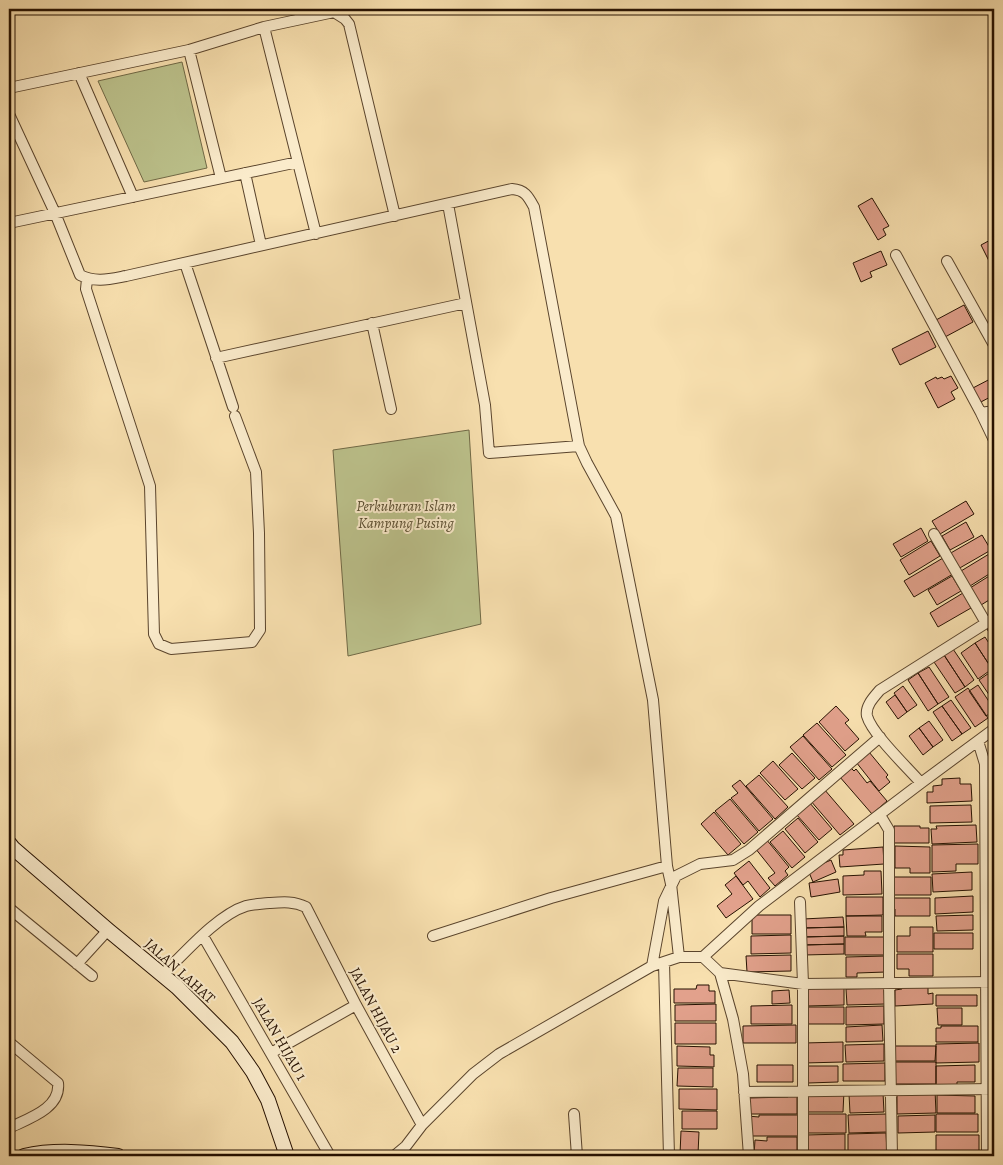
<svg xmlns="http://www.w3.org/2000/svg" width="1003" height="1165" font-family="Alegreya,serif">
  <rect width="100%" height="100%" fill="#f8e0af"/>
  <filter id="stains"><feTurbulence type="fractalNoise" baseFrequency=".004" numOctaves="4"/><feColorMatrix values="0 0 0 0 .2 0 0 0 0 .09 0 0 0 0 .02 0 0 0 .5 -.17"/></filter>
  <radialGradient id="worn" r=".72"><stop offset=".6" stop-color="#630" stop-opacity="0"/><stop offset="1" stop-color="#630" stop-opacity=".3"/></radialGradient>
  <path fill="#bcc28c" stroke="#706946" d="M182,62L207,168L144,182L98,81Z
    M469,430L481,624L348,656L333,450Z"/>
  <path fill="#e2a18c" stroke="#251000" d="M872,198L889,226L883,229L886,235L878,240L858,206Z
    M994,238V260L990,263L981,245Z
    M881,251L887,265L870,272L872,277L861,282L853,263Z
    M964,305L973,322L945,337L936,320Z
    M928,331L936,347L900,365L892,349Z
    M951,376L958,388L951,392L955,399L938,408L925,383L936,377L937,379L942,377L944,379Z
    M994,377V395L979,403L971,389Z
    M966,501L974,514L940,534L932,521Z
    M966,522L974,537L950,550L942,536Z
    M921,528L928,541L901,557L893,544Z
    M982,535L991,550L958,569L949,554Z
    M931,541L940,556L909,575L900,560Z
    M994,551V571L970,586L961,571Z
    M943,558L953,574L914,597L904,581Z
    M994,573V597L981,605L970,588Z
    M952,576L961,591L937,605L928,590Z
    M963,593L971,608L938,627L930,613Z
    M994,620V640L985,626Z
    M985,637L994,651V668L992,669L975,643Z
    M975,643L992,669L978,679L961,653Z
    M953,649L974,680L965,687L944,655Z
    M944,655L965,687L955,693L934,662Z
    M929,667L949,697L938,704L918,673Z
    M992,671L994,673V702L979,680Z
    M918,673L938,704L928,711L908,680Z
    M978,685L994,709V711L986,716L969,691Z
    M903,686L917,705L907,712L894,693Z
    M968,688L988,718L975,727L955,697Z
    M895,695L907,712L898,719L886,702Z
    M951,700L971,728L962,734L942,706Z
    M836,706L849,720L845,723L859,739L845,751L819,722Z
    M942,706L962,734L952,741L933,712Z
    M929,721L943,740L933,747L919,728Z
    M817,723L846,755L832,767L803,735Z
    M919,728L933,747L923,755L909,736Z
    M803,736L832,769L819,780L790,747Z
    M869,752L888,775L886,777L890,782L879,791L856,762Z
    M792,753L815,778L802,789L779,765Z
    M773,761L798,789L785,800L760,773Z
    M850,767L854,771L856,769L867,783L870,781L887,801L872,814L839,776Z
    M759,775L788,807L775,819L746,786Z
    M960,778V784H971L972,801L927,803V792H933V786L942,785V779Z
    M740,780L773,819L759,831L731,798L738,793L732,786Z
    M824,789L854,824L840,835L810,800Z
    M730,799L758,832L744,844L715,811Z
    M809,802L832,829L819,840L796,814Z
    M971,805L972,822L930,823V806Z
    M714,812L741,844L728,855L701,824Z
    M798,818L818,842L805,853L785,829Z
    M989,822H994V839H989Z
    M976,825L977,842L932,844L931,829H937L936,826Z
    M894,826H920V828H929V843H894Z
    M783,831L805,857L792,868L770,842Z
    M766,839L789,867L785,871L788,875L775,886L768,878L775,873L755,848Z
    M978,844V864H956V871L932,872V845Z
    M895,846L930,847V873H910V868H895Z
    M883,847L884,864L840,867L839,855H843V850Z
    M831,860L836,872L813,882L808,870Z
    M749,861L770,888L760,897L748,881L743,885L734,873Z
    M864,871H881L882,894L843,895V876L864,875Z
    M972,872V890L933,892L932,874Z
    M989,874H994V893L990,894Z
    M736,876L753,899L726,918L717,906L732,894L725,885Z
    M893,877H931V895H893Z
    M838,879L840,892L811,897L809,883Z
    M990,895H994V913H990Z
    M973,896V912L935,914V898Z
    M846,897H883V915L846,916Z
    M892,898H930V916H895V909H892Z
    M752,915H791V934H752Z
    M973,915V930L937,931L936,916Z
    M846,916H882V932H865L866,936H847Z
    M843,917L844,927L803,928V919Z
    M844,927V936L803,937V928Z
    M910,927H933V952H897V936H910Z
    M934,933H973V949H934Z
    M990,933H994V950H990Z
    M791,935V953L751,954V936Z
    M844,936V944L803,945V937Z
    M845,937H886V955H845Z
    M844,944V954L804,955L803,945Z
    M897,954H933V976H909V969H897Z
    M791,955V971L747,972L746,956Z
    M886,956V972L857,973V977H846V957Z
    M928,984V994L933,993V1004L895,1006V990L902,989L901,985Z
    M697,985H709V991H715V1003H674V989H696Z
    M806,988H844V1005L807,1006Z
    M884,988L885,1004L847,1005L846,989Z
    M789,990L790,1003L772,1004V991Z
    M936,995H977V1006H936Z
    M716,1004V1021H675V1005Z
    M792,1005V1024H751V1006Z
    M884,1006V1024L846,1025V1007Z
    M804,1007H844V1024H804Z
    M937,1008H962V1025H938Z
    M675,1023H716V1044H675Z
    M796,1025V1043H743V1026Z
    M882,1025L883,1041L846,1042V1027Z
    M941,1026H978V1042H936V1028H941Z
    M990,1028H994V1045H991Z
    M843,1042V1062L804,1063V1043Z
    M979,1043V1062L936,1063V1044Z
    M884,1044V1061L846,1062L845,1045Z
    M677,1046L710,1047V1055H714V1067L677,1066Z
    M894,1046H936L935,1061H894Z
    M990,1048H994V1065H990Z
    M893,1062H936V1084H893Z
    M885,1063V1081H843V1064Z
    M757,1065H793V1082H757Z
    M975,1065V1082H957V1086H936V1066Z
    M807,1066H838V1082L808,1083Z
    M990,1067H994V1082H990Z
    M678,1068H713V1087L677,1086Z
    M679,1089H717V1110L679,1109Z
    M935,1090L936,1113L897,1114V1095Z
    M844,1091L843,1112H807V1094Z
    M788,1093H797V1114H749V1098L788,1097Z
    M883,1093L884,1112L850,1113L849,1094Z
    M937,1095L975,1096V1113H937Z
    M682,1111H717V1129H682Z
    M805,1114H846V1133H805Z
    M887,1114V1132L849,1133L848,1115Z
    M936,1114H978V1132H936Z
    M759,1115H798V1136H749L747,1116L759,1117Z
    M935,1115V1132L898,1133V1116Z
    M681,1131L699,1132L698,1154H680Z
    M886,1133L887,1152L848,1153V1134Z
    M845,1134V1153H806V1135Z
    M936,1135H979V1152L936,1153Z
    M767,1137H797V1155H754L755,1140L767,1141Z
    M897,1153H932V1156H897Z
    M807,1154H845V1156H807Z
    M846,1154H887V1156H846Z"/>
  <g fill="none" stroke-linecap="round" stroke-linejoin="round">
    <defs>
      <path id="street" d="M264,27L316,234
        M189,50L221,178
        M79,73L133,197
        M9,88L189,50L264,27L334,12L345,19L349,24L395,216
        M9,114L55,213L80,275C95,283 110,279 126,276L512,189C525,190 528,196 534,207L579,446L489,453L485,405L448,204
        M245,173L261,245
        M9,223L298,162
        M896,255L981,413
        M947,261L994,345
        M185,263L233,407
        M87,279L86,289L150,486L154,634L159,644L171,649L252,642L260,630L259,533L256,472L235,416
        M372,323L391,409
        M216,358L466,303
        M994,411L981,413L994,440
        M579,446L587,463L616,516L653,700L667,866L671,884L679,957
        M934,534L986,623
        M978,741L985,764L987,1156
        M921,783C908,768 872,734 867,716C865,706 874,697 880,690L994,618
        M880,815L889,830V983L892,1156
        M800,902L803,984V1156
        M9,908L92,976
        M203,936L330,1156
        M433,936L551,898L667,866
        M703,957L720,973L733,1019L743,1074L749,1156
        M664,963L669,1156
        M77,964L108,930
        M652,966L664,901L676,876L700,864L733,860L749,850L880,737
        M720,973L803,984L994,982
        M162,975C184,954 217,915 246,906C253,904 261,904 269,903C283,902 294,901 306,907L356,1005L422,1125
        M9,1042L58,1083C61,1109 27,1119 9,1128
        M271,1053L356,1005
        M744,1092L994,1089
        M574,1114L577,1156
        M394,1156L406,1146L422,1125L473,1074L499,1054L652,966L679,957H703L759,906L921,783L994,729"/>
      <path id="secondary" d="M9,843L13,848L108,930L177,987L232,1042L253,1072L268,1100L287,1156
        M24,1156C54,1149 88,1152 118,1156"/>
    </defs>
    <use href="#street" stroke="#5a442c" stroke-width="12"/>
    <use href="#secondary" stroke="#251000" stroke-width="16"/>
    <use href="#street" stroke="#faebcb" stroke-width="10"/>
    <use href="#secondary" stroke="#faebcb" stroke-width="14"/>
  </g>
  <g text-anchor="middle" stroke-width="4" stroke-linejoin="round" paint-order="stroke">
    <g font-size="15" font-style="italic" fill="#5a4e31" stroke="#faebcb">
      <text x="406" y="511">Perkuburan Islam<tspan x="406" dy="17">Kampung Pusing</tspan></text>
    </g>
    <g font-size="15" fill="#251000" stroke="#faebcb">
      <text transform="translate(180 971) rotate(42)" y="5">JALAN LAHAT</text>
      <text transform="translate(376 1010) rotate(62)" y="5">JALAN HIJAU 2</text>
      <text transform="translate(280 1039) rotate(60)" y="5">JALAN HIJAU 1</text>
    </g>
  </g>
  <rect width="1003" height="1165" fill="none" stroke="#f8e0af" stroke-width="30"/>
  <rect x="10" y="10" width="983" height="1145" fill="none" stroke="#251000" stroke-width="2.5"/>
  <rect x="15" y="15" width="973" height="1135" fill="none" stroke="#251000"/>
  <rect width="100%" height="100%" filter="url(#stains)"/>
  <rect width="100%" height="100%" fill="url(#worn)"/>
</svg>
